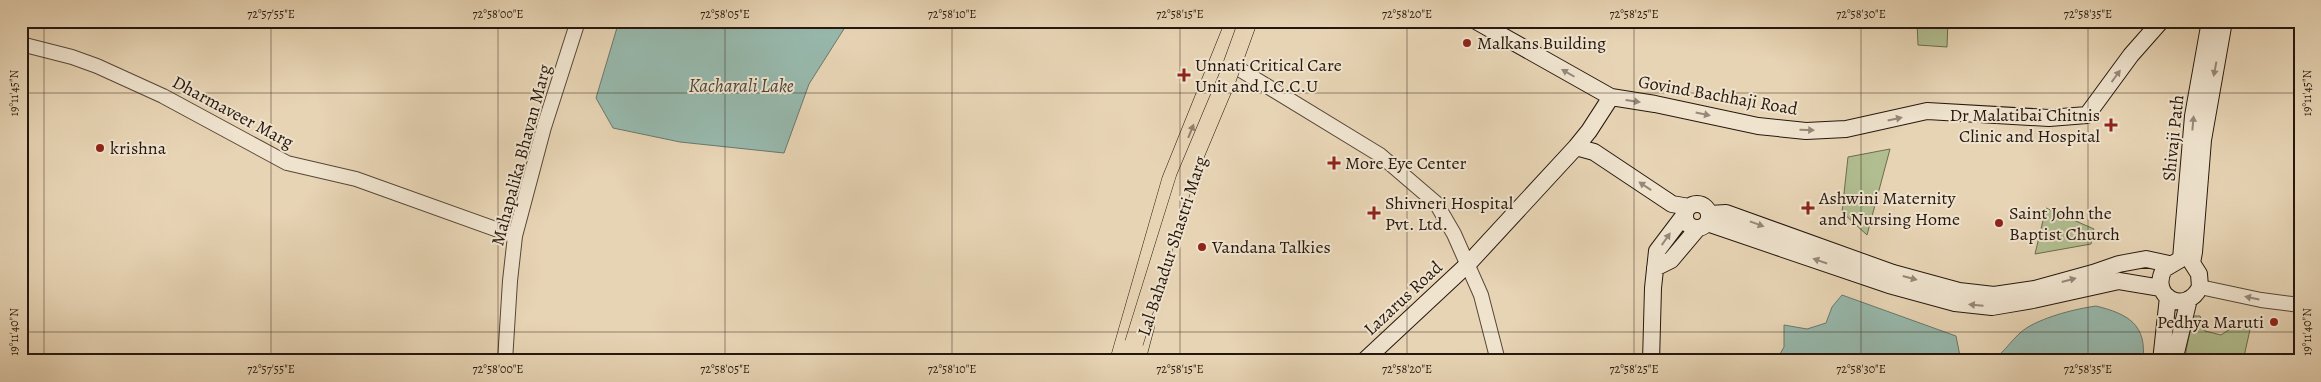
<svg xmlns="http://www.w3.org/2000/svg" width="2321" height="382" font-family="Alegreya,serif">
  <rect width="100%" height="100%" fill="#e7d4b4"/>
  <filter id="stains"><feTurbulence type="fractalNoise" baseFrequency=".004" numOctaves="4"/><feColorMatrix values="0 0 0 0 .2 0 0 0 0 .09 0 0 0 0 .02 0 0 0 .5 -.17"/></filter>
  <radialGradient id="worn" r=".72"><stop offset=".6" stop-color="#630" stop-opacity="0"/><stop offset="1" stop-color="#630" stop-opacity=".3"/></radialGradient>
  <path fill="#b1be90" stroke="#6c6b4f" d="M1917,21H1948L1947,47L1918,45Z
    M1890,149L1867,235L1842,212L1848,157Z
    M2046,208L2094,229L2091,244L2035,254Z
    M2193,316H2200L2205,331L2221,335L2242,321L2251,325L2243,361H2184Z"/>
  <path fill="#97b8ac" stroke="#6a786d" d="M619,21H849L809,84L784,153L680,142L613,128L596,98Z
    M1842,295L1956,336L1960,356L1966,361H1776L1784,347V325L1807,329L1826,323L1832,307Z
    M2096,306C2128,314 2147,324 2143,361H1991C2006,352 2013,336 2028,327C2047,316 2075,309 2096,306Z"/>
  <g fill="none" stroke-linecap="round" stroke-linejoin="round">
    <defs>
      <path id="tertiary" d="M21,44L72,57L97,66L163,96L287,163L356,179L515,236
        M1222,64L1239,69L1380,155L1436,203L1454,234L1481,295L1498,361
        M2200,287L2261,300L2300,305
        M505,361L510,281L515,236L544,127L578,21"/>
      <path id="secondary" d="M1476,21L1611,97L1655,104L1758,126L1806,131L1846,129L1927,111L2049,118L2087,115L2131,55L2161,21
        M2210,21L2193,116L2181,259L2164,269C2149,297 2186,316 2200,287L2199,274L2192,263L2194,252L2203,140L2224,21
        M1576,147L1594,152L1672,204L1689,207
        M1685 216a12 12 0 1 1 24 0a12 12 0 1 1-24 0Z
        M1710,214L1726,213L1893,273L1959,291L1994,295L2035,289L2093,273L2119,264L2146,259L2169,264
        M1707,223L1889,285L1955,303L1992,307L2033,300L2119,281L2161,288
        M1655,268L1671,260L1698,228
        M1364,361L1468,264L1576,147L1589,131L1611,97
        M1651,361L1653,288L1657,251L1685,214
        M2161,361L2168,297
        M2174,361L2189,299"/>
      <path id="primary" d="M1119,361L1171,180L1235,21
        M1136,361L1145,327"/>
    </defs>
    <use href="#tertiary" stroke="#574738" stroke-width="16"/>
    <use href="#secondary" stroke="#27180e" stroke-width="18"/>
    <use href="#primary" stroke="#27180e" stroke-width="19"/>
    <use href="#tertiary" stroke="#efe3ce" stroke-width="14"/>
    <use href="#secondary" stroke="#efe3ce" stroke-width="16"/>
    <use href="#primary" stroke="#e7d4b4" stroke-width="18"/>
    <defs>
      <path id="primary-bridge" d="M1134,343L1185,179L1227,79L1248,21"/>
    </defs>
    <use href="#primary-bridge" stroke="#27180e" stroke-width="19" stroke-linecap="butt"/>
    <use href="#primary-bridge" stroke="#e7d4b4" stroke-width="18"/>
  </g>
  <defs><path id="oneway-solid" d="M-6-.8H1V-3.2L6.5 0L1 3.2V.8H-6Z" transform="scale(1.25)"/></defs>
  <g fill="#958878">
    <use href="#oneway-solid" transform="translate(2215 69) rotate(101)"/>
    <use href="#oneway-solid" transform="translate(1568 73) rotate(-150)"/>
    <use href="#oneway-solid" transform="translate(2116 76) rotate(-54)"/>
    <use href="#oneway-solid" transform="translate(1633 101) rotate(8)"/>
    <use href="#oneway-solid" transform="translate(1703 114) rotate(12)"/>
    <use href="#oneway-solid" transform="translate(1895 119) rotate(-12)"/>
    <use href="#oneway-solid" transform="translate(2193 123) rotate(-85)"/>
    <use href="#oneway-solid" transform="translate(1807 130) rotate(2)"/>
    <use href="#oneway-solid" transform="translate(1645 186) rotate(-146)"/>
    <use href="#oneway-solid" transform="translate(1757 224) rotate(20)"/>
    <use href="#oneway-solid" transform="translate(1666 239) rotate(-55)"/>
    <use href="#oneway-solid" transform="translate(1820 261) rotate(-161)"/>
    <use href="#oneway-solid" transform="translate(1910 278) rotate(15)"/>
    <use href="#oneway-solid" transform="translate(2069 280) rotate(-15)"/>
    <use href="#oneway-solid" transform="translate(2252 298) rotate(-168)"/>
    <use href="#oneway-solid" transform="translate(1976 305) rotate(-175)"/>
  </g>
  <use fill="#917f69" href="#oneway-solid" transform="translate(1191 131) rotate(-68)"/>
  <path fill="none" stroke="#27180e" stroke-width="1" stroke-opacity="0.45" d="M44,21V361M271,21V361M498,21V361M725,21V361M952,21V361M1180,21V361M1407,21V361M1634,21V361M1861,21V361M2088,21V361M21,93H2300M21,332H2300"/>
  <g fill="#8f2418" stroke="#efe3ce" stroke-width="2">
    <circle cx="1467" cy="43" r="5"/>
    <path d="M1181.5 67.5h5v5h5v5h-5v5h-5v-5h-5v-5h5z"/>
    <path d="M2108.5 117.5h5v5h5v5h-5v5h-5v-5h-5v-5h5z"/>
    <circle cx="100" cy="148" r="5"/>
    <path d="M1331.5 155.5h5v5h5v5h-5v5h-5v-5h-5v-5h5z"/>
    <path d="M1805.5 200.5h5v5h5v5h-5v5h-5v-5h-5v-5h5z"/>
    <path d="M1371.5 205.5h5v5h5v5h-5v5h-5v-5h-5v-5h5z"/>
    <circle cx="1999" cy="223" r="5"/>
    <circle cx="1202" cy="247" r="5"/>
    <circle cx="2274" cy="322" r="5"/>
  </g>
  <g text-anchor="middle" stroke-width="4" stroke-linejoin="round" paint-order="stroke">
    <g font-size="18" fill="#27180e" stroke="#efe3ce" text-anchor="start">
      <text x="1477" y="49">Malkans Building</text>
      <text x="1195" y="71">Unnati Critical Care<tspan x="1195" dy="21">Unit and I.C.C.U</tspan></text>
      <text x="2100" y="121" text-anchor="end">Dr Malatibai Chitnis<tspan x="2100" dy="21">Clinic and Hospital</tspan></text>
      <text x="110" y="154">krishna</text>
      <text x="1345" y="169">More Eye Center</text>
      <text x="1819" y="204">Ashwini Maternity<tspan x="1819" dy="21">and Nursing Home</tspan></text>
      <text x="1385" y="209">Shivneri Hospital<tspan x="1385" dy="21">Pvt. Ltd.</tspan></text>
      <text x="2009" y="219">Saint John the<tspan x="2009" dy="21">Baptist Church</tspan></text>
      <text x="1212" y="253">Vandana Talkies</text>
      <text x="2264" y="328" text-anchor="end">Pedhya Maruti</text>
    </g>
    <g font-size="18" fill="#27180e" stroke="#efe3ce">
      <text transform="translate(1718 95) rotate(10)" y="6">Govind Bachhaji Road</text>
      <text transform="translate(233 112) rotate(28)" y="6">Dharmaveer Marg</text>
      <text transform="translate(2173 138) rotate(-84)" y="6">Shivaji Path</text>
      <text transform="translate(521 155) rotate(-75)" y="6">Mahapalika Bhavan Marg</text>
      <text transform="translate(1172 246) rotate(-72)" y="6">Lal Bahadur Shastri Marg</text>
      <text transform="translate(1403 298) rotate(-43)" y="6">Lazarus Road</text>
    </g>
    <g font-size="19" font-style="italic" fill="#49483d" stroke="#efe3ce">
      <text x="741" y="92">Kacharali Lake</text>
    </g>
  </g>
  <rect width="2321" height="382" fill="none" stroke="#e7d4b4" stroke-width="55"/>
  <rect x="28" y="28" width="2266" height="326" fill="none" stroke="#27180e" stroke-width="2"/>
  <g font-size="12" text-anchor="middle" fill="#27180e">
    <text x="271" y="18">72°57'55"E</text>
    <text x="498" y="18">72°58'00"E</text>
    <text x="725" y="18">72°58'05"E</text>
    <text x="952" y="18">72°58'10"E</text>
    <text x="1180" y="18">72°58'15"E</text>
    <text x="1407" y="18">72°58'20"E</text>
    <text x="1634" y="18">72°58'25"E</text>
    <text x="1861" y="18">72°58'30"E</text>
    <text x="2088" y="18">72°58'35"E</text>
    <text transform="translate(14 93) rotate(-90)" y="4">19°11'45"N</text>
    <text transform="translate(2307 93) rotate(-90)" y="4">19°11'45"N</text>
    <text transform="translate(14 332) rotate(-90)" y="4">19°11'40"N</text>
    <text transform="translate(2307 332) rotate(-90)" y="4">19°11'40"N</text>
    <text x="271" y="373">72°57'55"E</text>
    <text x="498" y="373">72°58'00"E</text>
    <text x="725" y="373">72°58'05"E</text>
    <text x="952" y="373">72°58'10"E</text>
    <text x="1180" y="373">72°58'15"E</text>
    <text x="1407" y="373">72°58'20"E</text>
    <text x="1634" y="373">72°58'25"E</text>
    <text x="1861" y="373">72°58'30"E</text>
    <text x="2088" y="373">72°58'35"E</text>
  </g>
  <rect width="100%" height="100%" filter="url(#stains)"/>
  <rect width="100%" height="100%" fill="url(#worn)"/>
</svg>
